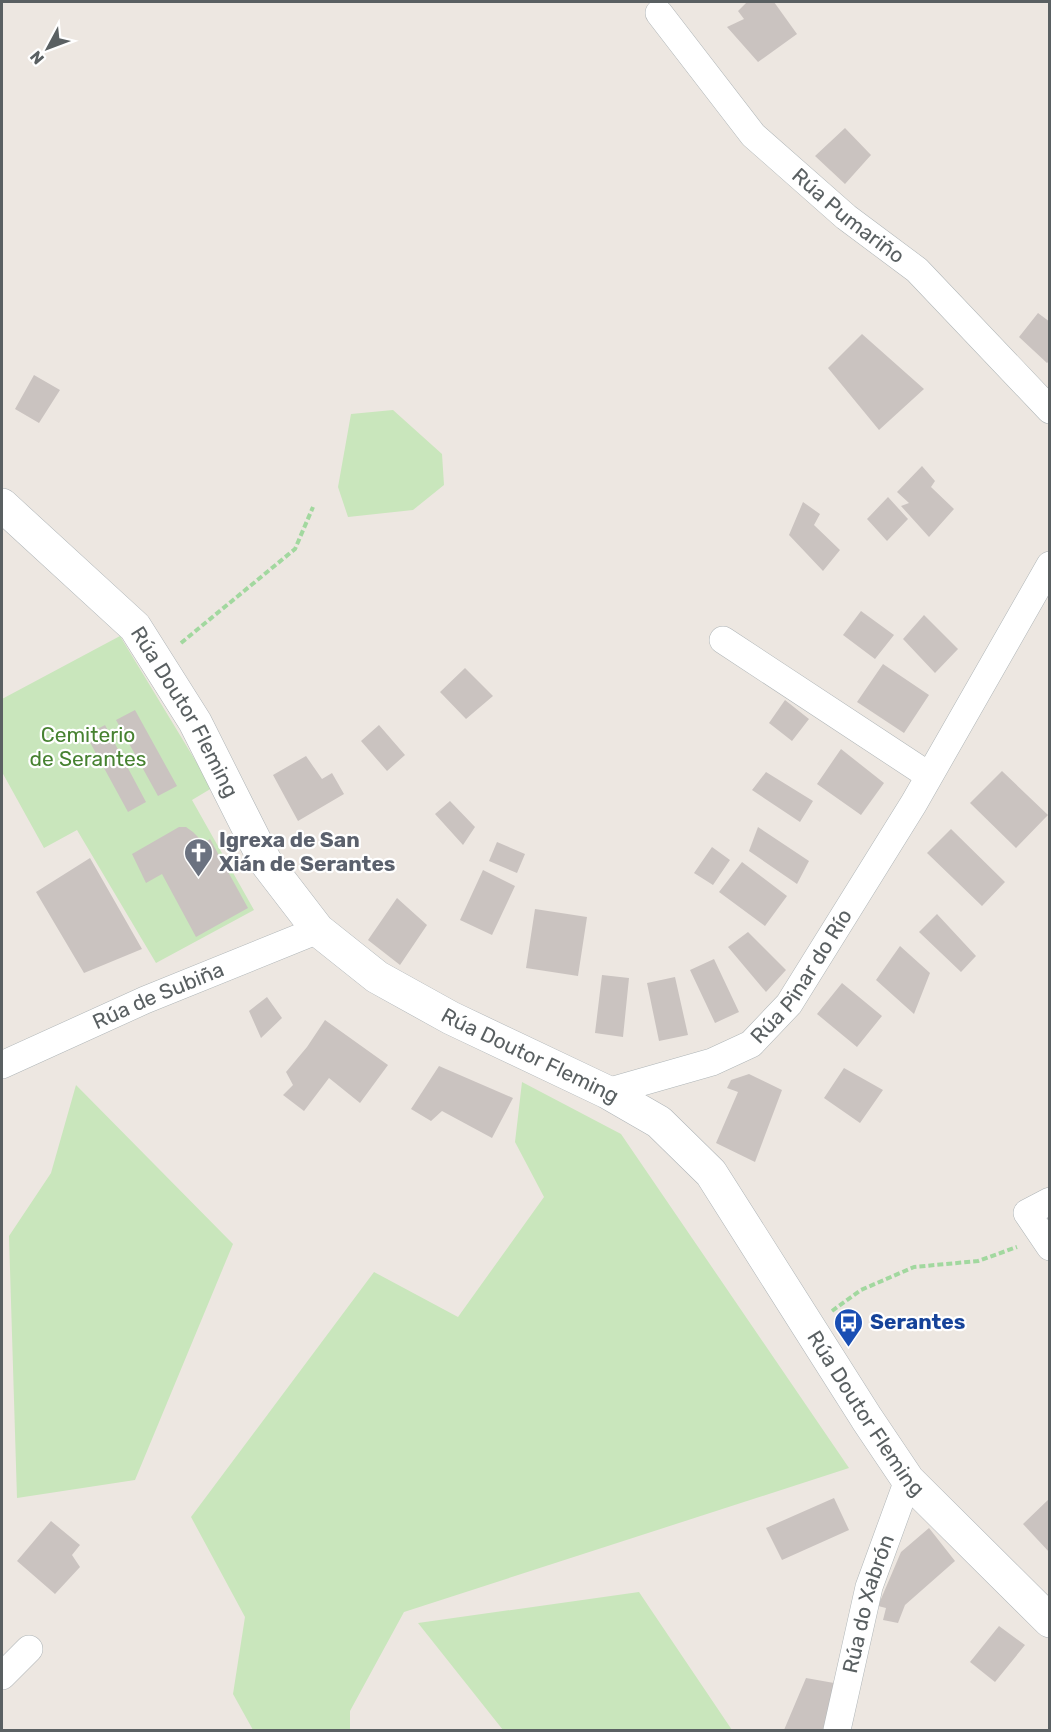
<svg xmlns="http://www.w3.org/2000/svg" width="1051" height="1732" font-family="Rubik,sans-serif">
  <rect width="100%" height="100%" fill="#ede7e1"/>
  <path fill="#c9e6bc" d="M393,410L442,454L444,485L413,510L348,517L338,487L351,414Z
    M120,636L212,788L192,800L254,910L156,963L77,830L44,848L2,772V699Z
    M522,1082L621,1134L849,1468L404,1612L350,1711V1730H253L233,1694L245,1617L191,1517L374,1272L458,1317L544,1197L515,1142Z
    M76,1085L233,1244L135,1480L17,1498L9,1236L51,1173Z
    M639,1592L732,1730H503L418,1623Z"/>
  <path fill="#cac3c0" d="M747,2H774L797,34L758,62L727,27L744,19L738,11Z
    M845,128L871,155L845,184L815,156Z
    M1038,313L1050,322V360L1047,363L1019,337Z
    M862,334L924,389L879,430L828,368Z
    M34,375L60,390L39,423L15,409Z
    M922,466L935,481L931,487L954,509L929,537L901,506L909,503L897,492Z
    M888,497L908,519L887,541L867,519Z
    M803,502L820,514L814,525L840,550L823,571L789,535Z
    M861,611L894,635L875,659L843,635Z
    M924,615L958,649L935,673L903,639Z
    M883,664L929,695L904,733L857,702Z
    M465,668L493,696L466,719L440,692Z
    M785,700L809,719L792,741L769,723Z
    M135,710L177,786L158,796L116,720Z
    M105,725L146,802L128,812L86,735Z
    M379,725L405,755L387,771L361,741Z
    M841,749L884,783L861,815L817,784Z
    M306,756L322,779L332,773L344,794L298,821L273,775Z
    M1002,771L1048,815L1016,848L970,803Z
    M766,772L813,801L800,822L752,790Z
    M450,801L475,827L463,845L435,814Z
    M179,827H186L193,832L204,843L210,839L248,908L196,937L162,874L146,883L132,854Z
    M758,827L809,861L797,884L749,851Z
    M951,829L1005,882L982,906L927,853Z
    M497,842L525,854L517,873L489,861Z
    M712,847L730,860L713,885L694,873Z
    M90,858L142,949L84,973L36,892Z
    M742,862L787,896L765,926L719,892Z
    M483,870L515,886L492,935L460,920Z
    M397,898L427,925L400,965L368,940Z
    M535,909L587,917L578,976L526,968Z
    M937,914L976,956L961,972L919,932Z
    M748,932L786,970L766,992L728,947Z
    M900,946L930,973L914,1014L876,980Z
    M714,959L739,1012L715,1023L690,970Z
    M602,975L629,978L623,1037L595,1033Z
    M675,977L688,1035L659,1041L647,983Z
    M842,983L882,1016L857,1047L817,1014Z
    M267,997L282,1018L261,1038L249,1011Z
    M325,1020L388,1065L360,1103L329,1078L304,1111L283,1095L293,1085L286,1072L307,1047Z
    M439,1066L513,1098L492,1138L442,1111L431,1121L411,1109Z
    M844,1068L883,1090L860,1123L824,1098Z
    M749,1074L782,1090L755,1162L716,1143L738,1092L727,1088L731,1080Z
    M834,1498L849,1530L782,1560L766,1528Z
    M1050,1498V1553L1023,1524Z
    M51,1521L80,1545L72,1555L80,1567L55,1594L17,1561Z
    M929,1528L955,1561L905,1605L898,1623L883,1620L886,1608L878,1606L901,1552Z
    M999,1626L1025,1645L995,1682L970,1662Z
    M806,1678L834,1683L824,1730H784Z"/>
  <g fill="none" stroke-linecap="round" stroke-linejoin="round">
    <defs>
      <g id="minor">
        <path id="s1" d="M659,13L753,135L846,217L917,270L1050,410"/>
        <path d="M723,640L928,775"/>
        <path id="s2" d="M2,1065L145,1000L318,930"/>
        <path id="s3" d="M607,1092L712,1062L751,1044L789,1004L914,803L1050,565"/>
        <path d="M1050,1201L1027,1213L1050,1247"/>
        <path d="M2,1676L29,1649"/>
        <path id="s4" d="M837,1730L869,1587L908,1480"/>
      </g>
      <g id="secondary">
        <path id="s5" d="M2,505L135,627L195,722L265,861L318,930L377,977L451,1018L607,1092L659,1122L711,1173L867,1419L908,1480L1050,1621"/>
      </g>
    </defs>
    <use href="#minor" stroke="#afb5b7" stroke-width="28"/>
    <use href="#secondary" stroke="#aeb4b7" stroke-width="34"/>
    <path stroke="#a2d89f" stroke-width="4" stroke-dasharray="6 3" stroke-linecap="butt" d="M181,643L295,549L313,507
      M832,1311L861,1290L914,1267L978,1261L1017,1247"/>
    <use href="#minor" stroke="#fff" stroke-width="27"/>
    <use href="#secondary" stroke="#fff" stroke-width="33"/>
  </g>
  <defs>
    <symbol id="church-pin" viewBox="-11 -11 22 30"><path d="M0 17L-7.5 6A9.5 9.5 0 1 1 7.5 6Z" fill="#6b7280" stroke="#fff"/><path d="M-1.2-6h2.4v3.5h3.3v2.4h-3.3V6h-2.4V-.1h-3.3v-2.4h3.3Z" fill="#fff"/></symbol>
    <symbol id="bus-pin" viewBox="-11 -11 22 30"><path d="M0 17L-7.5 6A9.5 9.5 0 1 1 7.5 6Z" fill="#1a4fb4" stroke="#fff"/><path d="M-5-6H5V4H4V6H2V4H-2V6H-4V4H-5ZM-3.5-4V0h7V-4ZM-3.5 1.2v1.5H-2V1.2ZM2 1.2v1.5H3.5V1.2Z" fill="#fff"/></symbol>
  </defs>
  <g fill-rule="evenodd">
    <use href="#church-pin" x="182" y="836" width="33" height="45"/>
    <use href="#bus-pin" x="832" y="1306" width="33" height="45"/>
  </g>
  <g text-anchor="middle" stroke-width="4.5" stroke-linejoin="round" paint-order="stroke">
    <g font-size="21" fill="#5a6062" stroke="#fff">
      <text dy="7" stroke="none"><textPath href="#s1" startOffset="279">Rúa Pumariño</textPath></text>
      <text dy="7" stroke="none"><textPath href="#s5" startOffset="279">Rúa Doutor Fleming</textPath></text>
      <text dy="7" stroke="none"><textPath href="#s3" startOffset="237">Rúa Pinar do Río</textPath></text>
      <text dy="7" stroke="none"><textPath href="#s2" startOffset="171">Rúa de Subiña</textPath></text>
      <text dy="7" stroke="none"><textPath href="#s5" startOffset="783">Rúa Doutor Fleming</textPath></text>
      <text dy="7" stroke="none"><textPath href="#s5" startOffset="1287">Rúa Doutor Fleming</textPath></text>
      <text dy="7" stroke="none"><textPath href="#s4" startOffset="130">Rúa do Xabrón</textPath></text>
    </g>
    <g font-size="21" fill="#478231" stroke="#fff">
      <text x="88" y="742">Cemiterio<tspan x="88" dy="24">de Serantes</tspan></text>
    </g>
    <g font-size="21" font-weight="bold" fill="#5b616d" stroke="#fff" text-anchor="start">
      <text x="219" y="847">Igrexa de San<tspan x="219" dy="24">Xián de Serantes</tspan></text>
    </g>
    <g font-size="21" font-weight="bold" fill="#164399" stroke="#fff" text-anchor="start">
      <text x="870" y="1329">Serantes</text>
    </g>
  </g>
  <rect width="1051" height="1732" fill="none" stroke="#5a6062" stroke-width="6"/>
  <g transform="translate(48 48) rotate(229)" stroke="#ffffff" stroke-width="4.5" paint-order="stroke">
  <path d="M0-4.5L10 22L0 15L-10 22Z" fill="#5a6062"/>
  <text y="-9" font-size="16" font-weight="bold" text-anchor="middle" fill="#5a6062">N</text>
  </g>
</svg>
